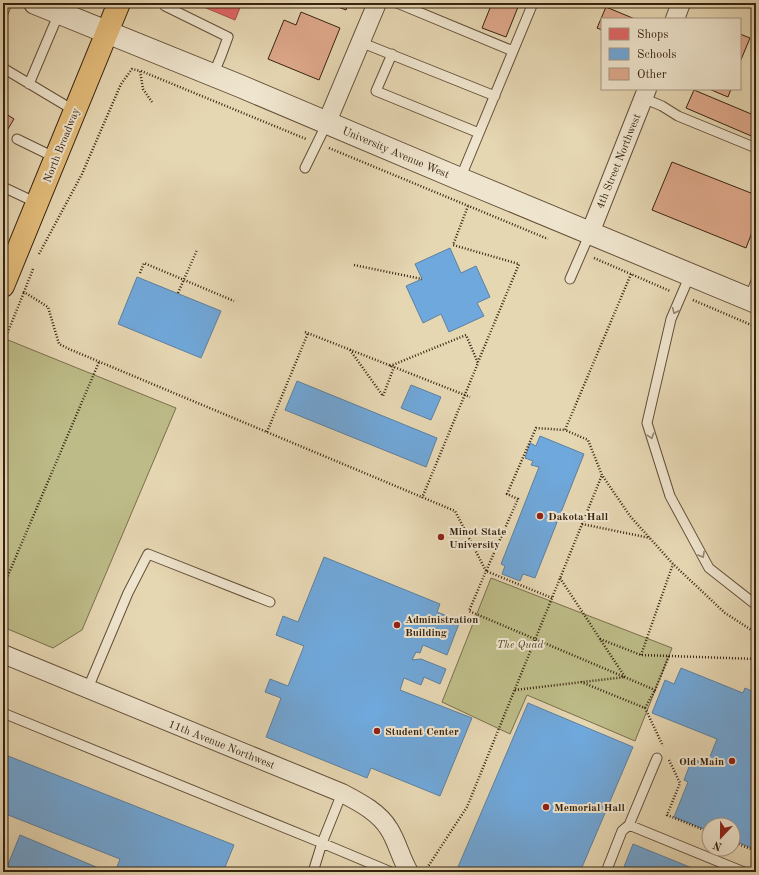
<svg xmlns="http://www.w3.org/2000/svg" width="759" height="875" font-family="'Old Standard TT',serif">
  <rect width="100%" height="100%" fill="#e6d7b3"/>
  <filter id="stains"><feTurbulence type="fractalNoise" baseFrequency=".005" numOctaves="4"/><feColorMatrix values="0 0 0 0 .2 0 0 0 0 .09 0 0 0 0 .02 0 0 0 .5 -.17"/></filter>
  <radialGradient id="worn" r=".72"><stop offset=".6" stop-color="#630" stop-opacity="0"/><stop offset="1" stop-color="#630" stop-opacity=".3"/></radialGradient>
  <path fill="#bdbc88" stroke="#7a6f4c" d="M8,340L176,408L82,630L53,648L3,627V354Z
    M491,578L672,648L635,741L527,695L510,734L442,702Z"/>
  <path fill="#e06666" stroke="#ad524c" d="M194,3H242L235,20Z"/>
  <path fill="#6fa8dc" stroke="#5e809e" d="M450,248L461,273L476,266L490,297L477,303L484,316L449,332L441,314L423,323L406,286L422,279L415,264Z
    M137,277L221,311L201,358L118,324Z
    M297,381L437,438L426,467L285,410Z
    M411,385L441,397L431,420L401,408Z
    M540,436L584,454L535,578L523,574L520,581L502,574L505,566L501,564L539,467L531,465L533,461L525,458L530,443L536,446Z
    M324,557L440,604L437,612L460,621L447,655L423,645L420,653L416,652L412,660L421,659L446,669L440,684L424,677L421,685L404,678L400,690L472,718L440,796L371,768L367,778L266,737L281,698L265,692L270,679L288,686L304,646L276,635L283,616L298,622Z
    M681,668L743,693L745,688L756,693V850L733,840V825H709V831L674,817L688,782L684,780L692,759L707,764L717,739L652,713L665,680L674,684Z
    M528,703L633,747L580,872H470L458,867Z
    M3,754L234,845L223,872H115L120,859L3,813Z
    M20,835L108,872H5Z
    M633,844L702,872H622Z"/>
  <path fill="#dfa98c" stroke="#37220f" d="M328,3H348L346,10Z
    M492,3H508L518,7L506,37L482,28Z
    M606,7L635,19H602V30L597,28Z
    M301,12L340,28L319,80L268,59L284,20L296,25Z
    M740,34L750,38L740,62Z
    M709,89H731L728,97Z
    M694,90L756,116V138L686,108Z
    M3,112L14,119L3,137Z
    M672,162L756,195V222L746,248L652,210Z"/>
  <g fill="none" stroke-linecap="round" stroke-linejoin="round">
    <defs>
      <path id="service" d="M166,3L165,6L228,37L221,56L213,75
        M397,3L513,51
        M753,3L756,4
        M3,13L7,3
        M360,42L495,96
        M392,54L376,91L479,133
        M3,68L75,111
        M29,84L59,13
        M643,98L662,106L678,116L756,148
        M17,139L56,158
        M305,168L327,123
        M460,179L533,3
        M3,187L37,203
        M690,275L671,319L647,423L670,496L709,568L756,605
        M570,279L590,233
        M749,299L756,281
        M88,688L128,593L148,554L270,602
        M3,713L322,843L342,793
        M629,825L657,758
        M313,872L322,843L391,872
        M606,872L622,831L629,825L744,872"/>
      <path id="minor" d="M675,19L681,3
        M327,122L377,3
        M590,233L647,89
        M3,654L342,793C359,802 379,812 389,829C397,841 401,859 409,872"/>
      <path id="tertiary" d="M35,3L240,86L460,179L756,302"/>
      <path id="primary" d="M3,286L119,3"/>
    </defs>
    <use href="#service" stroke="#634f38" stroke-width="11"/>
    <use href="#minor" stroke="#634f38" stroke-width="20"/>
    <use href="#tertiary" stroke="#634f38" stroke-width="24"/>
    <use href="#primary" stroke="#37220f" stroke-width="24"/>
    <path stroke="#37220f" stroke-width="2.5" stroke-dasharray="1 2" stroke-linecap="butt" d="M141,71L306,139
      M329,148L548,239
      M468,206L453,245L519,264L478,362
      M39,254L82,174L121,84L132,69L140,71L143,89L152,102
      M594,258L670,291
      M354,265L422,279
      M33,269L24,292L48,307L59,344L69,349L455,511L486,571L469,611L655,690L669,656
      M140,273L144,263L234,301
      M631,274L565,430L588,440L602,475L630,516L673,564L725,613L756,633
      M178,293L197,250
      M693,300L756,327
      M305,332L470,397
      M3,344L24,292
      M350,350L383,396L394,367
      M390,366L466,335L478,363L422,498
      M267,432L308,333
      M582,524L650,538
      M3,587L99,362
      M552,598L486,571L518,499L507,494L536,428L565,430
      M600,639L641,655L756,659
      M641,655L673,564
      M581,682L645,708L663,746
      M515,690L625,677L560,578
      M645,708L655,690
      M669,760L680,783L667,815L709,832
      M733,842L756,851
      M427,868L467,807L602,475"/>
    <use href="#service" stroke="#efe5ce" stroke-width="9"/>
    <use href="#minor" stroke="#efe5ce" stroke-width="18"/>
    <use href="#tertiary" stroke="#efe5ce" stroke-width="22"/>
    <use href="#primary" stroke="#e3bc7a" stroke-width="22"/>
  </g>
  <defs><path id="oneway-chevron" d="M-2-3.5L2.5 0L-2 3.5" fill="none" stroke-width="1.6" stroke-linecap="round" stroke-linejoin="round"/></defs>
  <g stroke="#93846e">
    <use href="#oneway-chevron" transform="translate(675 311) rotate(115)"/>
    <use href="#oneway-chevron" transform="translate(651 436) rotate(73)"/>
    <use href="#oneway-chevron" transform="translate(702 555) rotate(61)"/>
  </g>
  <g fill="#8f2418" stroke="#efe5ce" stroke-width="1.5">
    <circle cx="540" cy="516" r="4"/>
    <circle cx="441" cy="537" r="4"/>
    <circle cx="397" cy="625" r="4"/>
    <circle cx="377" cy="731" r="4"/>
    <circle cx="732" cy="761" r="4"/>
    <circle cx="546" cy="807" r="4"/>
  </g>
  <g text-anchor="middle" stroke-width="4" stroke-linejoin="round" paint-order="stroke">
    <g font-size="11" fill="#37220f" stroke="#efe5ce">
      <text transform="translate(61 145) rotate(-68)" y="4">North Broadway</text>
      <text transform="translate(396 152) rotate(23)" y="4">University Avenue West</text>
      <text transform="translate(618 161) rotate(-68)" y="4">4th Street Northwest</text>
      <text transform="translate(222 744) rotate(22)" y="4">11th Avenue Northwest</text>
    </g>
    <g font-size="11" font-weight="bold" fill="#37220f" stroke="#efe5ce" text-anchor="start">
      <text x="548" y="520">Dakota Hall</text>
      <text x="449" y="535">Minot State<tspan x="449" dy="13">University</tspan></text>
      <text x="405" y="623">Administration<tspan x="405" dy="13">Building</tspan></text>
      <text x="385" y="735">Student Center</text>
      <text x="724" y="765" text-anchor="end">Old Main</text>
      <text x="554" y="811">Memorial Hall</text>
    </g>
    <g font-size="11" font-style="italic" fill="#58482d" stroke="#efe5ce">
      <text x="520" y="648">The Quad</text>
    </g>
  </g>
  <rect width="759" height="875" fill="none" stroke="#e6d7b3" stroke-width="16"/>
  <rect x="4" y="4" width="751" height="867" fill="none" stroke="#37220f" stroke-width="2"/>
  <rect x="8" y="8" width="743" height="859" fill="none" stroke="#37220f"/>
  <rect x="601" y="18" width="140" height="72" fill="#efe5ce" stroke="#a59782"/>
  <rect x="609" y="28" width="20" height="12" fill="#e06666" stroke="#a59782"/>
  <text x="637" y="38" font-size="12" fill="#37220f">Shops</text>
  <rect x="609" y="48" width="20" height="12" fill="#6fa8dc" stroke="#a59782"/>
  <text x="637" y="58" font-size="12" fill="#37220f">Schools</text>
  <rect x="609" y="68" width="20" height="12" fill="#dfa98c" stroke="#a59782"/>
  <text x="637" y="78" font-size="12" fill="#37220f">Other</text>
  <g transform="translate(721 837) rotate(202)"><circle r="19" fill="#efe5ce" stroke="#a59782"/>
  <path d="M0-3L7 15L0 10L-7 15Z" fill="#8f2418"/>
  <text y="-6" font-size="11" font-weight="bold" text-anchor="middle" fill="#37220f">N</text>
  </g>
  <rect width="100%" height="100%" filter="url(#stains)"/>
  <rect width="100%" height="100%" fill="url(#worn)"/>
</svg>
